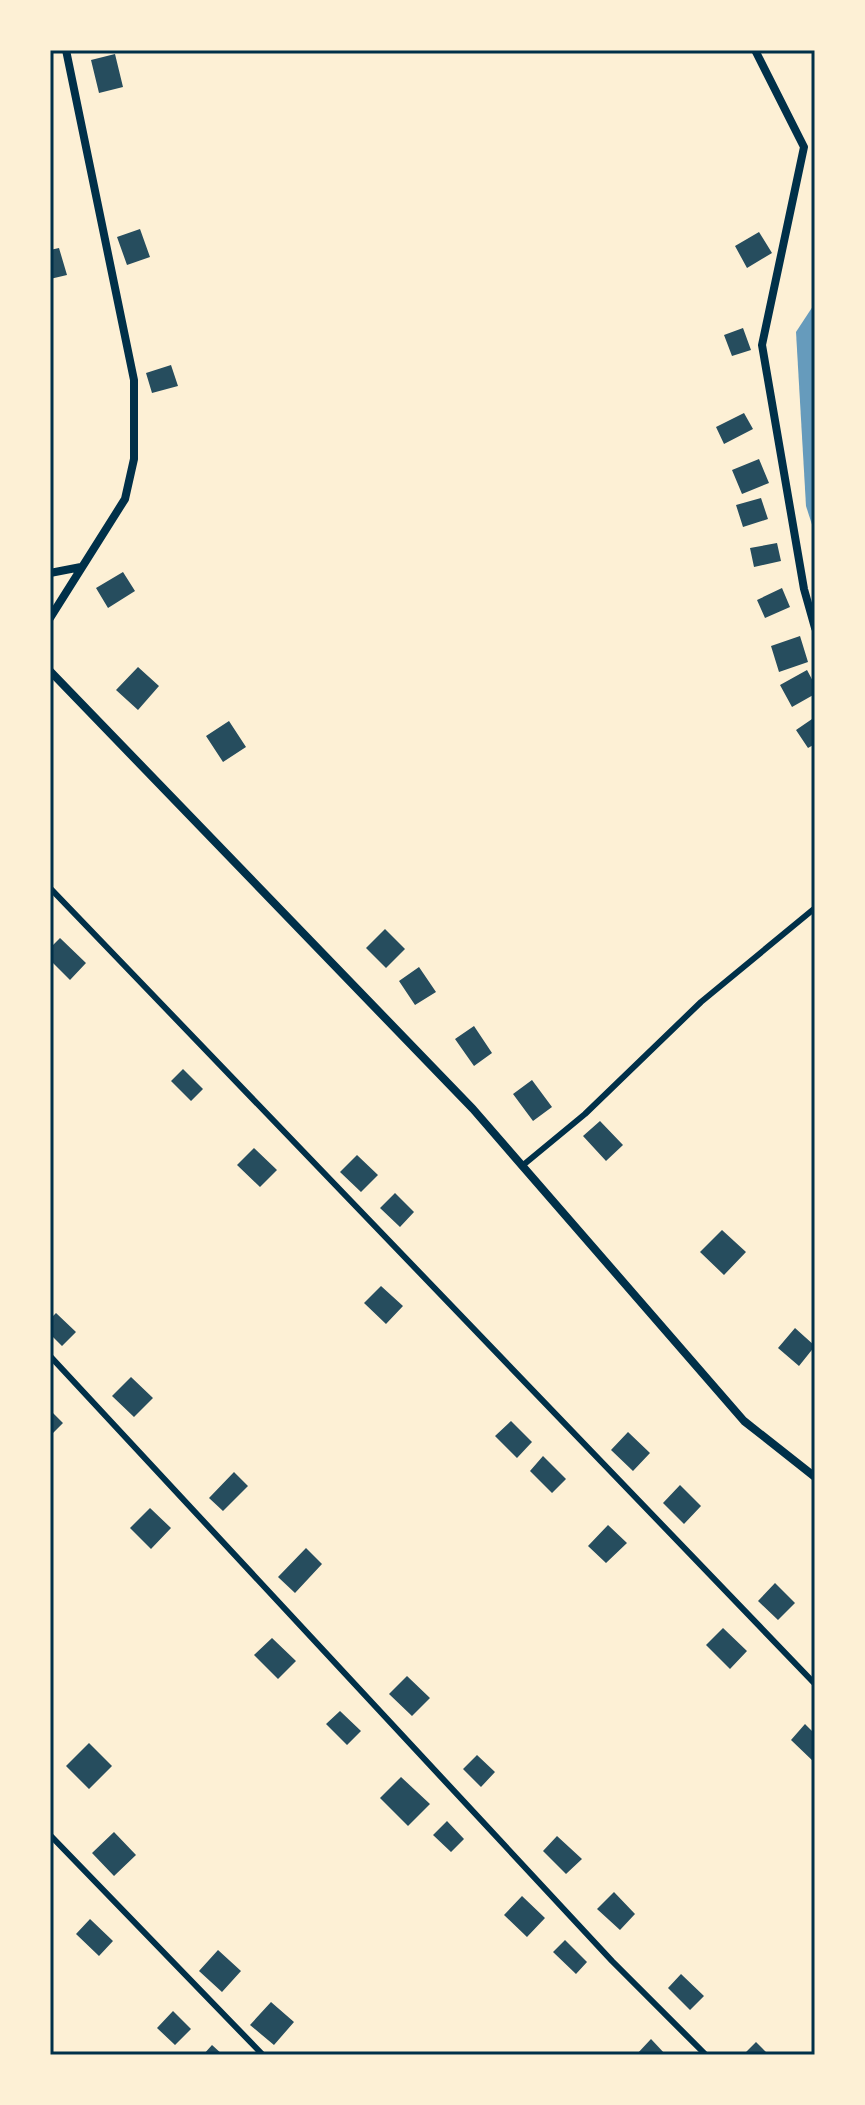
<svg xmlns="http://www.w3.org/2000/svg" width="865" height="2105" font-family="'PT Sans',sans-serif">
  <rect width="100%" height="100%" fill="#fdf0d5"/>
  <path fill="#669bbc" d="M815,303V534L806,506L796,332Z"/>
  <path fill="#264d5e" d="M115,54L123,87L99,93L91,60Z
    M140,229L150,257L127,265L117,237Z
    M759,232L772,253L747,268L735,246Z
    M59,248L67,275L50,279V250Z
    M743,328L751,350L732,356L724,335Z
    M171,365L178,386L152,393L146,373Z
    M744,413L753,429L724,444L716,427Z
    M759,459L769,483L742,494L732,470Z
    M761,498L768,519L743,527L736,505Z
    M777,543L781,561L754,567L750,548Z
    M123,572L135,591L108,608L96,588Z
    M782,588L790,607L765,618L757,600Z
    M800,636L808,662L779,672L771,646Z
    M138,667L159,686L138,710L116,690Z
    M807,670L815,685V694L792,707L780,685Z
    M815,717V744L808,748L796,730Z
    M229,721L246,747L223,762L206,736Z
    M385,929L405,949L386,968L366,948Z
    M60,938L86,963L70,980L50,960V948Z
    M419,967L436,992L415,1005L399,981Z
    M474,1026L492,1053L474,1066L455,1039Z
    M183,1069L203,1089L191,1101L171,1081Z
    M532,1080L552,1107L533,1121L513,1094Z
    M600,1121L623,1145L606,1161L583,1136Z
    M254,1148L277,1170L260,1187L237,1165Z
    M357,1155L378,1175L361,1192L340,1172Z
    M395,1193L414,1212L400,1227L380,1208Z
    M722,1230L746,1252L724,1275L700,1252Z
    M381,1286L403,1306L386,1324L364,1303Z
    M56,1313L76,1332L62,1346L50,1334V1319Z
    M795,1328L815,1346L799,1366L778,1348Z
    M131,1377L153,1398L134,1417L112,1396Z
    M50,1410L63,1423L50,1436Z
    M511,1421L532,1442L517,1458L495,1436Z
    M628,1432L650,1453L633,1471L611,1450Z
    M543,1456L566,1479L552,1493L530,1471Z
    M234,1472L248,1486L223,1511L209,1498Z
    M680,1485L701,1506L684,1524L663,1503Z
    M150,1508L171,1528L151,1549L130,1528Z
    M608,1525L627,1543L606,1563L588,1546Z
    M306,1548L322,1564L295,1593L278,1577Z
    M775,1583L795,1603L778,1620L758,1601Z
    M723,1628L747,1651L730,1669L706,1645Z
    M272,1638L296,1661L278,1679L254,1655Z
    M407,1676L430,1698L412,1716L389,1694Z
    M340,1711L361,1731L347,1745L326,1724Z
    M805,1724L815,1734V1763L791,1740Z
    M89,1743L112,1766L89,1789L66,1766Z
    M477,1755L495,1772L481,1787L463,1769Z
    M401,1777L430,1804L408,1826L380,1798Z
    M447,1821L464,1839L451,1852L433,1835Z
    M114,1832L136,1855L114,1876L92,1853Z
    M557,1836L582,1859L566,1874L543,1851Z
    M614,1892L635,1914L620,1930L597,1909Z
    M522,1896L545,1918L527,1937L504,1915Z
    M90,1919L113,1941L99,1956L76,1934Z
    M565,1940L587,1962L576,1974L553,1952Z
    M218,1950L241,1971L222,1992L199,1971Z
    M681,1974L704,1996L690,2010L668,1988Z
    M271,2002L294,2022L274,2045L250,2025Z
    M173,2011L191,2029L175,2045L157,2028Z
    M651,2039L666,2055H636Z
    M756,2042L769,2055H743Z
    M212,2045L223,2055H203Z"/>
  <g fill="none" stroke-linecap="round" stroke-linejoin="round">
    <path stroke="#003049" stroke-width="6" d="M50,888L815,1684
      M522,1166L585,1114L701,1002L815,908
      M50,1356L612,1961L706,2055
      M50,1835L263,2055"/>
    <path stroke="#003049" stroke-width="8" d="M755,50L804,147L762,345L804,589L815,628
      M50,573L81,567
      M50,618L125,499L134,459V380L66,50
      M50,671L473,1109L744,1421L815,1477"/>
  </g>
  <rect width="865" height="2105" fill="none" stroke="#fdf0d5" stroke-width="104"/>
  <rect x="52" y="52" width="761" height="2001" fill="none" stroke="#003049" stroke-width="3"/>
</svg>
